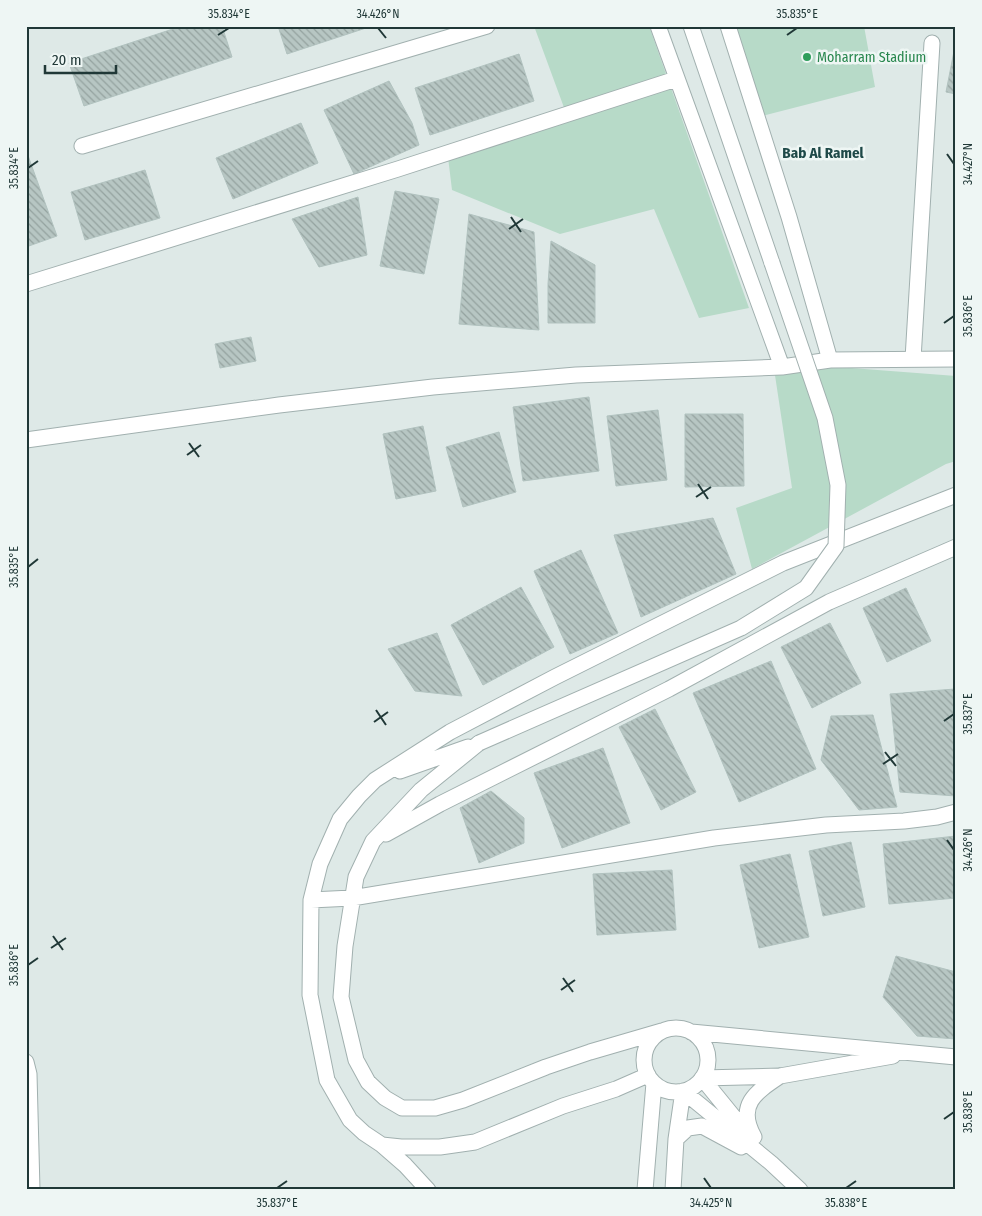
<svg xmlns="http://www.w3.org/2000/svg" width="982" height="1216" font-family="'Fira Sans Condensed',sans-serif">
  <defs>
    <pattern id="building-back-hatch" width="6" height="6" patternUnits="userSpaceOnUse" patternTransform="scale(1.25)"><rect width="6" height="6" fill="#b7c6c3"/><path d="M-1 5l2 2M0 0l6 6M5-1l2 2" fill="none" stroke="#94a29f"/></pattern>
  </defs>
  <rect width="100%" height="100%" fill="#dee9e7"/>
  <path fill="#b7dac8" d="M534,26H649L749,308L699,318L654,209L560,234L452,190L447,149L566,113Z
    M735,26H864L875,87L762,116Z
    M773,362L956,376V461L946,464L752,569L736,508L792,488Z"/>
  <path fill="url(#building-back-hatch)" stroke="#b1c2bf" d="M182,26H222L232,57L84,106L69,63Z
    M278,26H372L287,54Z
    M956,41V94L946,92Z
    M519,54L534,101L430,135L415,88Z
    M389,81L412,123L419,145L354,174L324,110Z
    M301,123L318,163L233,199L216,158Z
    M26,150L57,236L26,247Z
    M145,170L160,218L85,240L71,192Z
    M395,191L439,199L424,274L380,266Z
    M358,197L367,255L319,267L292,219Z
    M469,214L534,232L539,330L459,324Z
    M551,241L595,265V323H548V284Z
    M251,337L256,361L220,368L215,344Z
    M589,397L599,471L523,481L513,407Z
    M658,410L667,480L616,486L607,416Z
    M685,414H743L744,486L685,487Z
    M423,426L436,491L396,499L383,434Z
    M499,432L516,492L463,507L446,447Z
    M713,518L736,574L641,617L614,535Z
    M581,550L618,633L570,654L534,571Z
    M521,587L554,647L483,685L451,625Z
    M906,588L931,641L887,662L863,608Z
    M830,623L861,683L812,708L781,647Z
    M437,633L462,696L415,691L388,649Z
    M771,661L816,769L739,802L693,693Z
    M955,689L956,796L900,792L890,694Z
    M655,709L696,792L661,810L619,727Z
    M873,715L897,807L859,810L821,760L831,716Z
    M603,748L630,823L562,848L534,773Z
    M491,791L524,818V843L479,863L460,808Z
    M956,836V898L889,904L883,844Z
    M851,842L865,907L823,916L809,851Z
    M790,854L809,937L759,948L740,865Z
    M672,870L676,930L597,935L593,874Z
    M896,956L956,972V1039L917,1036L883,997Z"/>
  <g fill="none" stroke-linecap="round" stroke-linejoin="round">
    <defs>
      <path id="minor" d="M658,26L782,367
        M691,26L772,263
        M728,26L789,217L830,360
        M82,146L487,26
        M26,284L398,169L676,79
        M913,359L932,43
        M26,440L279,405L433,387L576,375L782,367L830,360L956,359
        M479,743L421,790L373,841L356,877L345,946L341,997L356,1060L368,1082L385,1098L402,1108H435L463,1100L546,1067L590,1052L662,1031
        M400,771L468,747
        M386,834L440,804L669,689L829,602L956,547
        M311,900L352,898L714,838L826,825L904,821L937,817L956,812
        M644 1060a32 32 0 1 1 64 0a32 32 0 1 1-64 0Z
        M691,1032L956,1057
        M26,1062L29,1074L32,1190
        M648,1075L616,1089L563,1106L475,1142L440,1147H401L382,1145L364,1133L350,1120L327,1080L310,995L311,900L320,864L340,819L359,796L375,780L450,732L555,677L783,563L956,495
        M702,1078L780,1076L893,1056
        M702,1078L750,1137
        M683,1091L771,1163L800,1190
        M754,1137C736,1105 756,1092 780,1076
        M676,1139L688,1128L702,1126L741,1147
        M382,1145L405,1165L428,1190
        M645,1190L654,1083
        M673,1190L676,1139L683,1091"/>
    </defs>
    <use href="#minor" stroke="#a1b0af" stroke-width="17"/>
    <use href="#minor" stroke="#fff" stroke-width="15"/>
    <defs>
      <path id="minor-bridge" d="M479,743L741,628L806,588L836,546L838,485L825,418L772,263"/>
    </defs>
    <use href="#minor-bridge" stroke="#a1b0af" stroke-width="17" stroke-linecap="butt"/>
    <use href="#minor-bridge" stroke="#fff" stroke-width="15"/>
  </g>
  <path fill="none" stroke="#203837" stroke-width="2" d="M378,28L386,38M218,35L229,28M787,35L797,28M947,154L954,164M28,168L38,161M511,217L521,232M509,229L523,219M944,323L954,316M189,443L199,457M187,455L201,445M698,484L708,499M696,497L711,487M28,567L38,559M376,710L386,725M944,721L954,714M374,722L388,712M885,752L896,766M883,764L898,754M947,840L954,850M53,936L63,950M51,948L66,938M28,965L38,958M563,978L573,992M561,990L575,980M944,1119L954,1112M704,1178L711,1188M277,1188L287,1181M846,1188L856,1181"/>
  <circle fill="#2e9e5b" stroke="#eef6f4" stroke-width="2" cx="807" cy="57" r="5"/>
  <g text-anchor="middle" stroke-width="5" stroke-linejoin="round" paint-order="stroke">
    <g font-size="14" fill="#27864d" stroke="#eef6f4" text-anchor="start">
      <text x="817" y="62">Moharram Stadium</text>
    </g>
    <g font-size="15" font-weight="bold" fill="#1e4948" stroke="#eef6f4">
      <text x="823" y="158">Bab Al Ramel</text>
    </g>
  </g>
  <rect width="982" height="1216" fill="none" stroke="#eef6f4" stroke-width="55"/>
  <path d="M45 65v8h71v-8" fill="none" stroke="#203837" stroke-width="2.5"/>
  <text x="52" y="65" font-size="15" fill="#203837" stroke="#eef6f4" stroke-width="4" paint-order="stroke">20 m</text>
  <rect x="28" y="28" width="926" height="1160" fill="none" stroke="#203837" stroke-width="2"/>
  <g font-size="12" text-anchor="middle" fill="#203837">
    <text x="229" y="18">35.834°E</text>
    <text x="378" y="18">34.426°N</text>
    <text x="797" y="18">35.835°E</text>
    <text transform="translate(968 164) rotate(-90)" y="4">34.427°N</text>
    <text transform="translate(14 168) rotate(-90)" y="4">35.834°E</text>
    <text transform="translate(968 316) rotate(-90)" y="4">35.836°E</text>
    <text transform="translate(14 567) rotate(-90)" y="4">35.835°E</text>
    <text transform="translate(968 714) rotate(-90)" y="4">35.837°E</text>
    <text transform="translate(968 850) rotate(-90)" y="4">34.426°N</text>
    <text transform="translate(14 965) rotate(-90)" y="4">35.836°E</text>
    <text transform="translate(968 1112) rotate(-90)" y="4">35.838°E</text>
    <text x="277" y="1207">35.837°E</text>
    <text x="711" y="1207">34.425°N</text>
    <text x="846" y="1207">35.838°E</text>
  </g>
</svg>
